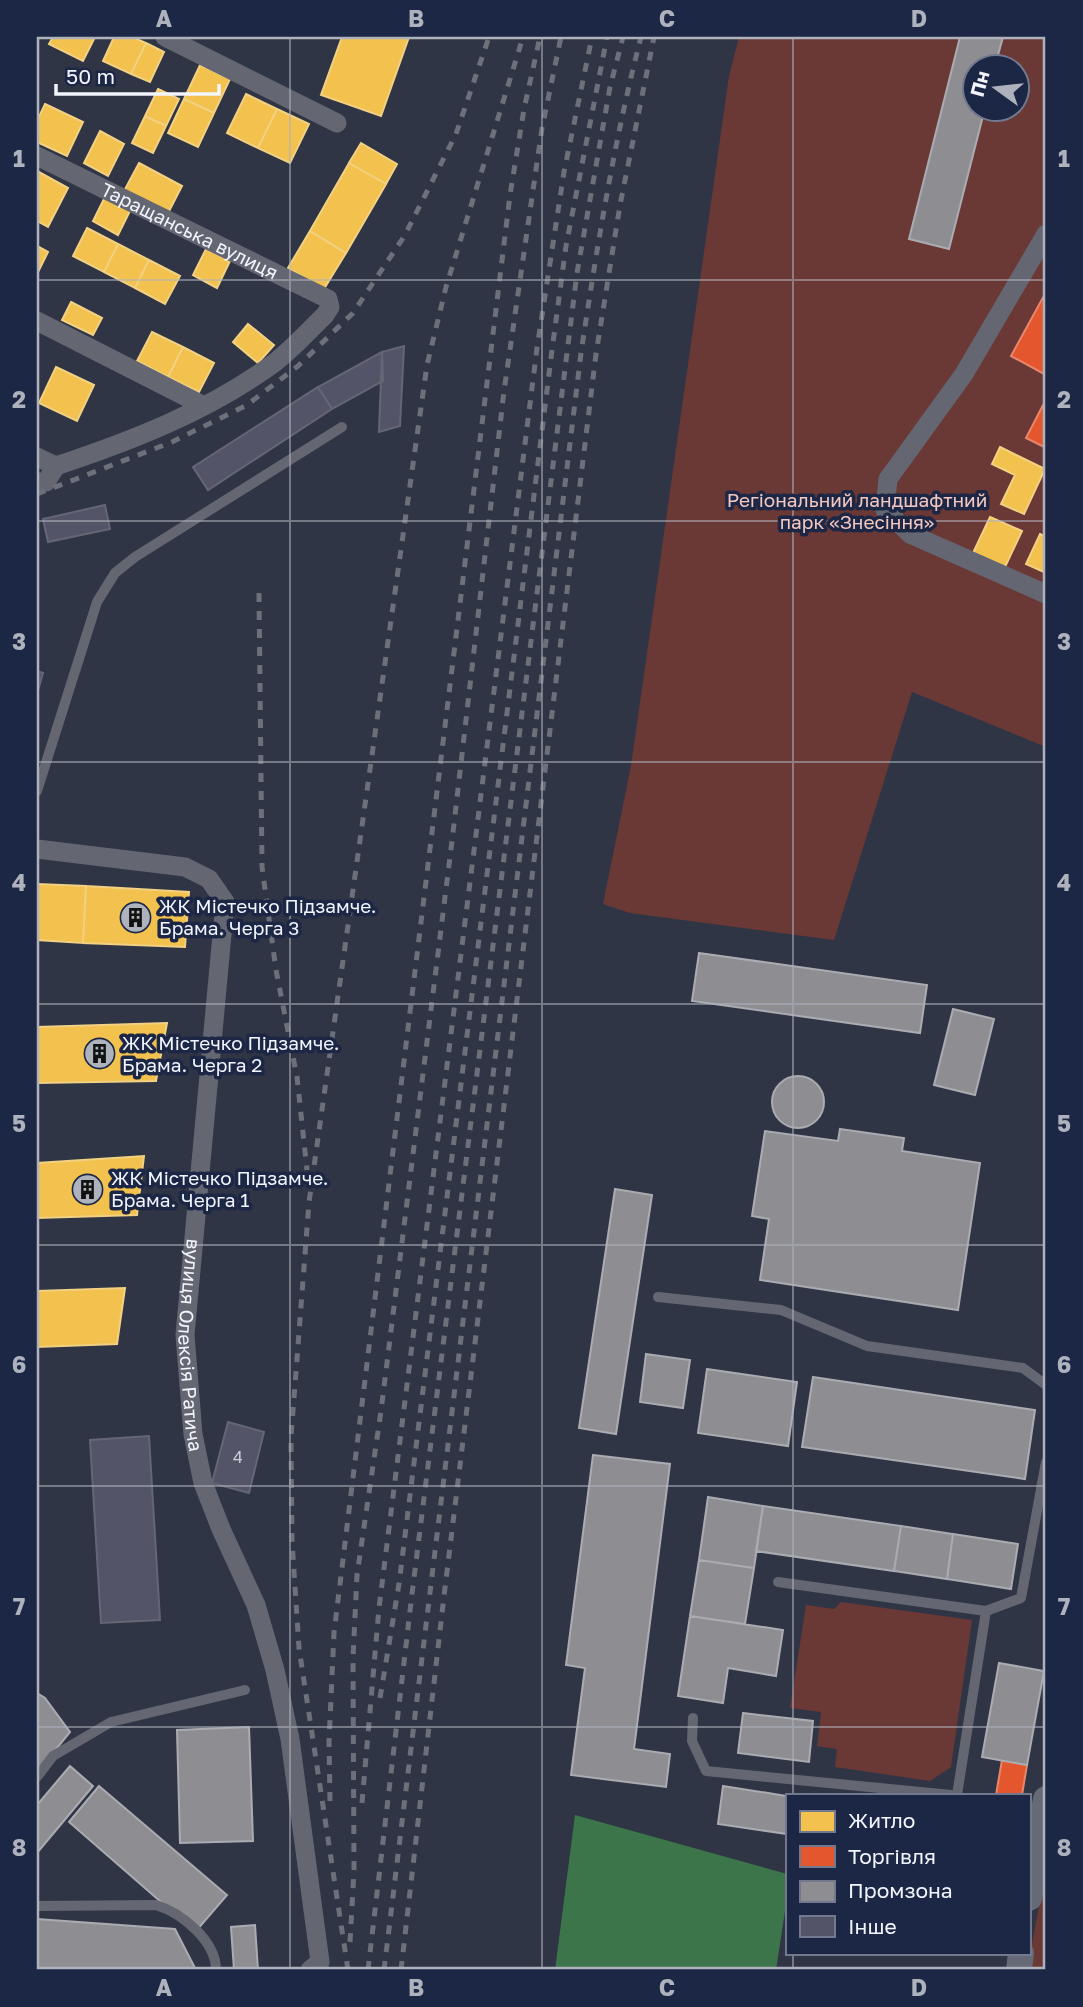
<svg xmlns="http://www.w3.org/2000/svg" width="1083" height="2007" font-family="'Golos Text',sans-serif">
  <rect width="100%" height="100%" fill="#303546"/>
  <path fill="#6a3936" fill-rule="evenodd" d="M739,37H1046V747L912,692L834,940L630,913L603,904L631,766L729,76ZM974,66H1016V108H974Z
    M841,1602L972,1620L951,1767L930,1781L835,1767L837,1749L817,1746L821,1712L790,1708L806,1605L834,1609Z
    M1046,1869V1970H1027Z"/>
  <path fill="#3d754b" d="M575,1815L787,1874V1898L776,1970H555Z"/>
  <path fill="#f2c14e" stroke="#f2d182" stroke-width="2" d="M53,37H95L83,61L49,44Z
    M114,37H132L146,43L131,74L103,61Z
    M342,37H409L381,116L321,95Z
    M146,43L164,52L150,82L131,74Z
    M200,65L230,79L214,113L184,99Z
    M158,89L179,99L166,126L145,116Z
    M246,94L277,109L258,148L227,133Z
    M184,99L214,113L198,147L168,133Z
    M45,104L83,122L67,156L37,142V121Z
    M277,109L309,124L290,163L258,148Z
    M145,116L166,126L153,153L132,143Z
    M100,131L124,144L108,176L84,163Z
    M361,143L397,164L386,184L349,163Z
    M139,163L182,186L167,215L124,191Z
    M349,163L386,184L346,253L310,231Z
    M37,171L68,188L48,227L37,221Z
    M105,197L130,211L118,235L93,221Z
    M87,228L118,244L104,272L73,256Z
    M310,231L346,253L324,289L288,268Z
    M118,244L149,260L135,288L104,272Z
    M37,246L48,252L37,274Z
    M206,249L230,261L217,288L193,275Z
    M149,260L180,276L165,304L135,288Z
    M71,302L102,318L93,335L62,320Z
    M248,324L274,345L258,363L233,342Z
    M152,332L183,347L168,377L137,361Z
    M183,347L214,363L199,392L168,377Z
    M56,367L94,385L77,421L39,403Z
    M1000,447L1045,469L1024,514L1001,504L1015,475L992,464Z
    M990,517L1022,531L1005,567L973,553Z
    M1040,534L1046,537V573L1026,564Z
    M37,884L86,886L83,943L37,940Z
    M86,886L189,892L185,947L83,943Z
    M167,1023L156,1081L37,1083V1027Z
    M167,1023L156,1081L37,1083V1027Z
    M144,1156L137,1215L37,1218V1163Z
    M125,1288L117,1344L37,1347V1291Z"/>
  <path fill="#e4572e" stroke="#e8866c" stroke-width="2" d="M1046,292V375L1011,356Z
    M1043,405L1046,406V448L1026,438Z
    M1002,1760L1027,1765L1022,1795H996Z"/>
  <path fill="#8d8d92" stroke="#abacb2" stroke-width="2" d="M960,37H1003L995,66H974V108H985L949,249L909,239Z
    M699,953L927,985L920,1033L692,1001Z
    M953,1009L994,1019L975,1095L934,1085Z
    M772 1102a26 26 0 1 1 52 0a26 26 0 1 1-52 0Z
    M840,1129L904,1138L902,1151L980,1163L958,1310L760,1280L769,1219L752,1216L765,1131L838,1141Z
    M615,1189L652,1195L616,1434L579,1428Z
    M646,1354L690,1360L683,1408L640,1402Z
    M707,1369L797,1382L788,1446L698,1433Z
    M813,1377L1035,1410L1025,1479L802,1447Z
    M593,1455L670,1464L634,1749L670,1754L666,1787L571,1775L585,1668L566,1665Z
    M708,1497L763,1506L754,1568L699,1560Z
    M763,1506L901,1526L894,1571L756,1551Z
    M901,1526L953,1534L947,1579L894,1571Z
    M953,1534L1018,1544L1011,1589L947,1579Z
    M699,1560L754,1568L745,1624L690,1616Z
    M690,1616L783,1630L776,1676L728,1668L723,1703L678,1696Z
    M999,1663L1044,1671L1027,1765L982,1757Z
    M37,1693L45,1698L70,1732L37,1773Z
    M743,1713L813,1721L809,1762L738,1753Z
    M249,1727L253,1841L180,1843L177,1730Z
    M70,1766L93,1786L37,1853V1805Z
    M99,1786L227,1895L197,1930L169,1909L69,1822Z
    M723,1786L787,1796V1834L718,1824Z
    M37,1919L175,1929L196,1970H37Z
    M255,1925L258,1970H234L231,1927Z"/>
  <path fill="#545469" stroke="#656675" stroke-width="2" d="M404,346L400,426L379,432L382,352Z
    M382,352L383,381L332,409L318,387Z
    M318,387L332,409L208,490L193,467Z
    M105,505L110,529L48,542L43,519Z
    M37,671L43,673L37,694Z
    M228,1422L264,1432L249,1493L212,1483Z
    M149,1436L160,1620L101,1623L90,1440Z"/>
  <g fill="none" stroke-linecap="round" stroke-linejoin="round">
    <path stroke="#646772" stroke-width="10" d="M37,791L97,602L115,573L135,557L342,427
      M658,1297L781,1310L867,1346L1023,1368L1046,1385
      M778,1582L986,1611
      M693,1718L692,1741L706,1771L951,1795
      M37,1777L53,1756L111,1722L245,1690
      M957,1795L986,1611L1021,1598L1046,1462
      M37,1906L156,1905C182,1913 216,1941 216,1970"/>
    <g stroke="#646772" stroke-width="19">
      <path d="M165,37L337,123"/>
      <path id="s1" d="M37,156L328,299L330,307L325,315C308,331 290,352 270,366C206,412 131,441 56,466"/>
      <path d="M1046,234L964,374L888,479L885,510L910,534L1046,594"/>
      <path d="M37,321L204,406"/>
      <path d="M37,457L56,466"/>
      <path d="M37,482H46L56,466"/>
      <path id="s2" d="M37,849L185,867L209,879L225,902L185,1335L193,1434L203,1483L221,1529L256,1605L275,1670L290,1739L320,1962L310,1970"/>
    </g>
    <path stroke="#666a76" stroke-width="26" d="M1029,1898L1046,1799
      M1019,1970L1021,1953"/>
    <path stroke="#6c707b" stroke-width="5" stroke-dasharray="9 9" stroke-linecap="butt" d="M37,494L172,442L247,405L298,366L353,313L405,235L456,134L489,37
      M259,593L262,867L276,970L297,1077L307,1170
      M380,1698L399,1584L552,350L566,246L607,37
      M330,1801L329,1742L334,1633L510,195L524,109L540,37
      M362,1803L379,1608L537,348L564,172L592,37
      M350,1942L354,1870L353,1658L357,1575L381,1411L452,841L504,391L542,128L561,37
      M348,1970L299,1648L292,1541L291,1437L309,1202L427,365L446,287L523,37
      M368,1970L412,1594L577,273L610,87L623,37
      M384,1970L581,353C597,247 614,141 641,37
      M401,1970L444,1596L596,354L620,205L654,37"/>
  </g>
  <path fill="none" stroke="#aeb2bd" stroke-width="2" stroke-opacity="0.55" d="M290,37V1970M542,37V1970M793,37V1795M37,280H1046M37,521H1046M37,762H1046M37,1004H1046M37,1245H1046M37,1486H1046M37,1727H1046M793,1953V1970"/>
  <defs>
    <symbol id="building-disc" viewBox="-11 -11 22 22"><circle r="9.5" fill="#aeb2bd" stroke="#1c2645"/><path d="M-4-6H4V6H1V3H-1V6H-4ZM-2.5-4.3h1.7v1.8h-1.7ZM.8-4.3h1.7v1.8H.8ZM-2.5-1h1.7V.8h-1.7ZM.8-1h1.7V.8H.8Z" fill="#111"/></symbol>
  </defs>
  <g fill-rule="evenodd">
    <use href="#building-disc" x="118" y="900" width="35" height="35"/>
    <use href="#building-disc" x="82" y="1036" width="35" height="35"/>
    <use href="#building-disc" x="70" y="1172" width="35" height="35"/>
  </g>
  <g text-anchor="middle" stroke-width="7" stroke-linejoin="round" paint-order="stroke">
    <g font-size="16" fill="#cacdd8">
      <text x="238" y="1463">4</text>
    </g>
    <g font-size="19" fill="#f2f5fd" stroke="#1c2645">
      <text dy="7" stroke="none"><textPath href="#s1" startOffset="170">Таращанська вулиця</textPath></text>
      <text dy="7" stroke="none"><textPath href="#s2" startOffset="649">вулиця Олексія Ратича</textPath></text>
    </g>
    <g font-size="19" fill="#f4c8c1" stroke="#1c2645">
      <text x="857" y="507">Регіональний ландшафтний<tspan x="857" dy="22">парк «Знесіння»</tspan></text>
    </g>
    <g font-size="19" fill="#f2f5fd" stroke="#1c2645" text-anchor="start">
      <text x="159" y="913">ЖК Містечко Підзамче.<tspan x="159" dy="22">Брама. Черга 3</tspan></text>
      <text x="122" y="1050">ЖК Містечко Підзамче.<tspan x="122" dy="22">Брама. Черга 2</tspan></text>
      <text x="111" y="1185">ЖК Містечко Підзамче.<tspan x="111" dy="22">Брама. Черга 1</tspan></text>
    </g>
  </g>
  <rect width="1083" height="2007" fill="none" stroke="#1c2645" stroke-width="77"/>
  <rect x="786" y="1794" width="245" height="161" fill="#1c2645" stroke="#72798f" stroke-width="2"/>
  <rect x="800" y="1811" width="35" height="21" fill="#f2c14e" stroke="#72798f" stroke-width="2"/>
  <text x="848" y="1828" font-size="21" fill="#f2f5fd">Житло</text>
  <rect x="800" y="1846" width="35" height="21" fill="#e4572e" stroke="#72798f" stroke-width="2"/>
  <text x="848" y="1864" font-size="21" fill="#f2f5fd">Торгівля</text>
  <rect x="800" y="1881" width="35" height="21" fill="#8d8d92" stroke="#72798f" stroke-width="2"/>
  <text x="848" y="1898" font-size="21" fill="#f2f5fd">Промзона</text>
  <rect x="800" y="1916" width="35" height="21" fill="#545469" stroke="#72798f" stroke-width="2"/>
  <text x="848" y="1934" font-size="21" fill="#f2f5fd">Інше</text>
  <g transform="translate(996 88) rotate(285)"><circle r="33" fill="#1c2645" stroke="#72798f" stroke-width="2"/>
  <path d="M0-5L12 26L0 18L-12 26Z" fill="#aeb2bd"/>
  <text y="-10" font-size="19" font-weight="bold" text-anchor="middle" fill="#f2f5fd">Пн</text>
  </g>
  <path d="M56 84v10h163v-10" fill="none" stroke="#f2f5fd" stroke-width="3.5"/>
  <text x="66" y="84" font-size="21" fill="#f2f5fd" stroke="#1c2645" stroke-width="5" paint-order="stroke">50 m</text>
  <rect x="38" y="38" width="1006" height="1930" fill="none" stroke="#aeb2bd" stroke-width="2.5"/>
  <g font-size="23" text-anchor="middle" font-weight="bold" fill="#aeb2bd">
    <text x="164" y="27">A</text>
    <text x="416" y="27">B</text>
    <text x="667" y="27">C</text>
    <text x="919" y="27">D</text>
    <text x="19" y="167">1</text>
    <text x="1064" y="167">1</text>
    <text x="19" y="408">2</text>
    <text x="1064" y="408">2</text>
    <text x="19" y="650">3</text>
    <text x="1064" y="650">3</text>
    <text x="19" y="891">4</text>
    <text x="1064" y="891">4</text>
    <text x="19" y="1132">5</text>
    <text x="1064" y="1132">5</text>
    <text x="19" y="1373">6</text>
    <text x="1064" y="1373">6</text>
    <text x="19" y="1615">7</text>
    <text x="1064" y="1615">7</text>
    <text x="19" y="1856">8</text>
    <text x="1064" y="1856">8</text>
    <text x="164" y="1996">A</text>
    <text x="416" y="1996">B</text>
    <text x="667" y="1996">C</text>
    <text x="919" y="1996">D</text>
  </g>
</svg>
